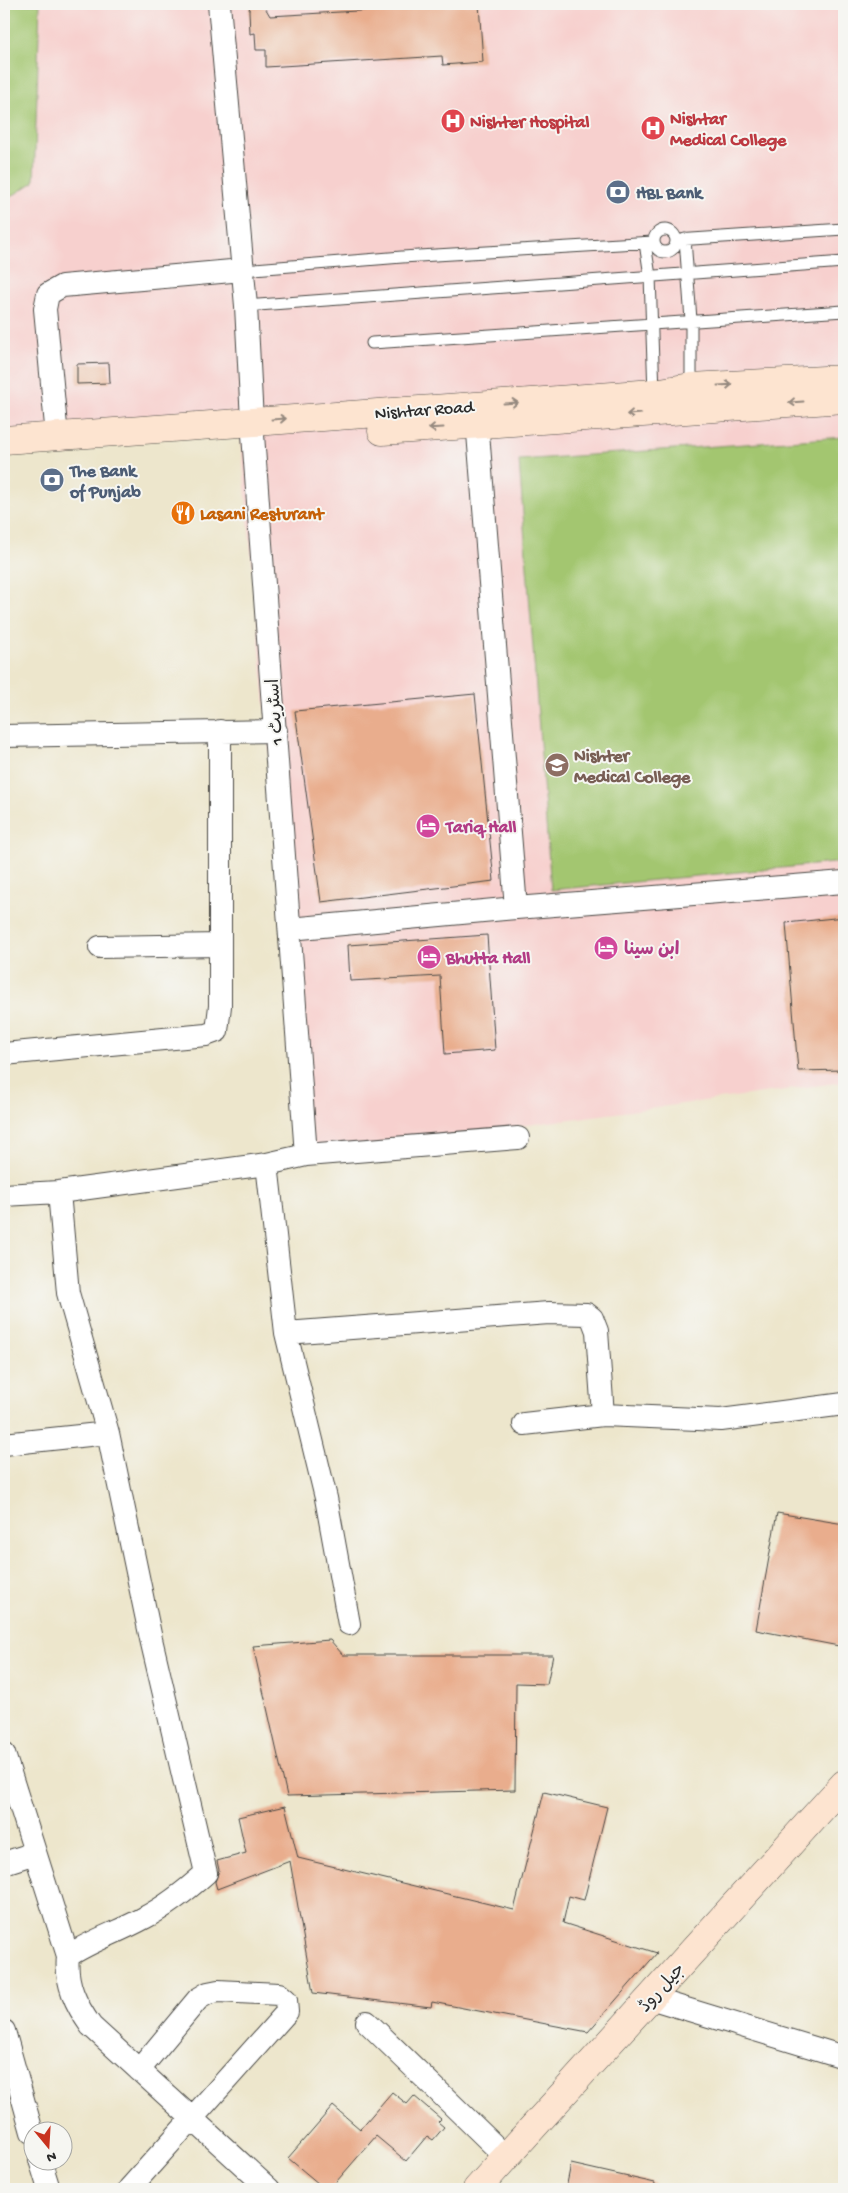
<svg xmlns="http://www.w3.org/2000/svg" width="848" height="2193" font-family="'Gochi Hand','Playpen Sans Arabic',sans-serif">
  <rect width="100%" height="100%" fill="#f6f6f2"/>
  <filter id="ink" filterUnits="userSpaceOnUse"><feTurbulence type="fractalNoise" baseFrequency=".02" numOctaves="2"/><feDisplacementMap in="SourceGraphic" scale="10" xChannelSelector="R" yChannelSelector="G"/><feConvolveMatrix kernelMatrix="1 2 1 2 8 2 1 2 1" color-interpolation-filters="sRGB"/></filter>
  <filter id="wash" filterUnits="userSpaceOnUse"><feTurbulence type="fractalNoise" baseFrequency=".0096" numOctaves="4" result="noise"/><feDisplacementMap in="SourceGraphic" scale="20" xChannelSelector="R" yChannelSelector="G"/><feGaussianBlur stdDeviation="1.12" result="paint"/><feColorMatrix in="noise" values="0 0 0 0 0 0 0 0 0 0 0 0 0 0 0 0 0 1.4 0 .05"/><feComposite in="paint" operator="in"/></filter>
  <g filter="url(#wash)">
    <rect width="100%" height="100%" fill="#ede6cc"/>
    <path fill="#f7d0ce" d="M40,4H844V1082L306,1155L240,431L4,447V201L34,182Z"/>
    <path fill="#a3c66f" stroke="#67784d" d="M4,4H40L34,182L4,201Z
      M844,437V862L551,890L519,460Z"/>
    <g id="blocks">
      <path fill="#e9ad8d" d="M250,4H263L270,16L479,4L483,62L443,65L442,56L266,67V50H256L255,33L250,34L249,11Z
        M109,363L110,383L77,384V364Z
        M475,694L494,881L321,902L295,711Z
        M844,917V1070L798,1071L786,923Z
        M487,935L495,1050L445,1054L440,976L350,981L348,945Z
        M777,1513L844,1524V1647L756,1630Z
        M330,1640L343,1655H553L547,1684L516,1683L515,1790L287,1796L253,1646Z
        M544,1792L607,1807L584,1900L569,1896L563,1923L657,1953L588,2032L432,2002L431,2007L313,1993L290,1861L217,1889L215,1882L219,1870L217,1861L246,1853L238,1817L285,1806L298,1858L514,1910Z
        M392,2092L407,2104L414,2096L441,2119L438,2122L444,2127L433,2140L427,2136L406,2161L376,2136L330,2189H325L288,2158L333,2106L360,2129Z
        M571,2164L655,2183L654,2189H566Z"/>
    </g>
  </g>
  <g filter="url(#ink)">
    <use href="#blocks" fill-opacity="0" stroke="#484743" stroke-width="1"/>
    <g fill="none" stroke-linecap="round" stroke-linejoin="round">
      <defs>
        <path id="lane" d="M654 241a11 11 0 1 1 22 0a11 11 0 1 1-22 0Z
          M685,239L691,320V387
          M677,240L844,229
          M645,243L650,276L654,393
          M243,270L402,257L653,242
          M246,306L844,262
          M372,343L844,311"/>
        <path id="street" d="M219,4L246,306L252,421L306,1155
          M476,408L516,908
          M57,437L45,309L48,294L62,286L243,270
          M4,736L276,731
          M290,929L516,908L844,882
          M100,947L220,945
          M4,1054L206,1035L217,1031L220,1006V731
          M267,1164L286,1333L326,1498L349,1624
          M59,1192L68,1293L108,1433L151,1639L206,1873C187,1890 167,1906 144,1918C119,1932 92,1940 68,1956C65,1983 76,2005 91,2026L269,2189
          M4,1195L59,1192L267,1164L306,1155L518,1138
          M286,1333L549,1313L587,1314L592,1318L597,1331L603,1415
          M524,1424L603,1415L721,1420L844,1404
          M4,1444L108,1433
          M4,1754L68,1956
          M4,1863L35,1853
          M650,1998L844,2057
          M367,2022L506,2157
          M4,2031L32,2132
          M40,2160L49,2189
          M129,2189L287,2012L286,2000L279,1994L218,1991L208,1993L198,1999L139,2070"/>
        <path id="secondary" d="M382,431L844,399
          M4,440L654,393L691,387L844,379
          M477,2189L844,1784"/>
      </defs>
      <use href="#lane" stroke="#484743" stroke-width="13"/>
      <use href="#street" stroke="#484743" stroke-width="24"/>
      <use href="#secondary" stroke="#484743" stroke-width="29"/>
      <use href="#lane" stroke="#fff" stroke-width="11"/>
      <use href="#street" stroke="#fff" stroke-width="22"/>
      <use href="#secondary" stroke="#fde4d0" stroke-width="28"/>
    </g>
    <defs><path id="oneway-shaft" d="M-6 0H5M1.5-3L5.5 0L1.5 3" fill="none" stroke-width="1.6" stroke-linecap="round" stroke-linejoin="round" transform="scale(1.25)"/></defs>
    <g stroke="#94887e">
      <use href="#oneway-shaft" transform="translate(725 385) rotate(-3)"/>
      <use href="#oneway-shaft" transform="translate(796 402) rotate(176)"/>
      <use href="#oneway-shaft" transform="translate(511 403) rotate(-4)"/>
      <use href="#oneway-shaft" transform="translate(634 414) rotate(176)"/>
      <use href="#oneway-shaft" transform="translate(279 419) rotate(-4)"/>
      <use href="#oneway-shaft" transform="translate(436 428) rotate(177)"/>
    </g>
  </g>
  <defs>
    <symbol id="hospital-disc" viewBox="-11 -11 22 22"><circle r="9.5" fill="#e0444e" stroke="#f6f6f2"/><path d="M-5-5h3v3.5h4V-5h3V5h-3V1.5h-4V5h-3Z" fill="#fff"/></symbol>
    <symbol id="bank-disc" viewBox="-11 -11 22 22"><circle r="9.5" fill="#5c6f8a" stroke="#f6f6f2"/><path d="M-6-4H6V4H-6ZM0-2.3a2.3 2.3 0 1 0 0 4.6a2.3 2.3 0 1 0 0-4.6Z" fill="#fff"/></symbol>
    <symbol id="restaurant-disc" viewBox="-11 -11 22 22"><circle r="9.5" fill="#e8710a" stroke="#f6f6f2"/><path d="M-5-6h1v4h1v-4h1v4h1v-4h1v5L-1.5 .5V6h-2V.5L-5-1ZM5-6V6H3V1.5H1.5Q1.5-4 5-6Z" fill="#fff"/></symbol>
    <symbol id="university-disc" viewBox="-11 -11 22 22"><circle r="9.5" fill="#8d6e63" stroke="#f6f6f2"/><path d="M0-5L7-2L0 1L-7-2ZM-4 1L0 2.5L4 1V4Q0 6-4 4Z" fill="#fff"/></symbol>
    <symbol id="hotel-disc" viewBox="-11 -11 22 22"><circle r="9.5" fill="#d1479c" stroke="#f6f6f2"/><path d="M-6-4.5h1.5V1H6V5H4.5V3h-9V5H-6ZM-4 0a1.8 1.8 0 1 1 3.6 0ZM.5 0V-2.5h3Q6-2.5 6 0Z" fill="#fff"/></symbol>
  </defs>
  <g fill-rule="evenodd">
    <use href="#hospital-disc" x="439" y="107" width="28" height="28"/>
    <use href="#hospital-disc" x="639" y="114" width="28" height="28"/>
    <use href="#bank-disc" x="604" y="178" width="28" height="28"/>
    <use href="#bank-disc" x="38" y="466" width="28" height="28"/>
    <use href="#restaurant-disc" x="169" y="499" width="28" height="28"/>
    <use href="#university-disc" x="543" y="751" width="28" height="28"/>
    <use href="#hotel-disc" x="414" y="812" width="28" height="28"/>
    <use href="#hotel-disc" x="592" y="934" width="28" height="28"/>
    <use href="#hotel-disc" x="415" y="943" width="28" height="28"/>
  </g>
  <g text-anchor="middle" stroke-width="4" stroke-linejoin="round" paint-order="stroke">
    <g font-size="18" font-weight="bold" fill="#be3a42" stroke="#f6f6f2" text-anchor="start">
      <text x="670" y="124">Nishtar<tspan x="670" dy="21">Medical College</tspan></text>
      <text x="470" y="127">Nishter Hospital</text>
    </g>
    <g font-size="18" font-weight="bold" fill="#4e5e75" stroke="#f6f6f2" text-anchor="start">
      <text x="636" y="198">HBL Bank</text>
      <text x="70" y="476">The Bank<tspan x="70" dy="21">of Punjab</tspan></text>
    </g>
    <g font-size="18" fill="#2b2b2b" stroke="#f6f6f2">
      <text transform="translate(424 409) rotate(-4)" y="6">Nishtar Road</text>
      <text transform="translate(274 712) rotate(-94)" y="6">اسٹریٹ 1</text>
      <text transform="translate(661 1987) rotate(-48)" y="6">جیل روڈ</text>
    </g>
    <g font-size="18" font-weight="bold" fill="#c56008" stroke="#f6f6f2" text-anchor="start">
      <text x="200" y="519">Lasani Resturant</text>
    </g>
    <g font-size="18" font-weight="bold" fill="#785e54" stroke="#f6f6f2" text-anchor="start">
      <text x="574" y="761">Nishter<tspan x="574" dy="21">Medical College</tspan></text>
    </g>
    <g font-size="18" font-weight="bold" fill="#b23c85" stroke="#f6f6f2" text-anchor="start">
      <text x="446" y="832">Tariq Hall</text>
      <text x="624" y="954">ابن سینا</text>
      <text x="446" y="963">Bhutta Hall</text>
    </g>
  </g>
  <rect width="848" height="2193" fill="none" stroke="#f6f6f2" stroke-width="20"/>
  <g transform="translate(48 2146) rotate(162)"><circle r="24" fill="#f6f6f2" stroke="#a5a5a2"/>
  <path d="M0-4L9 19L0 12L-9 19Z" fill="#c8321e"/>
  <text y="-8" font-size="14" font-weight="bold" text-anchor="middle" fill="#2b2b2b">N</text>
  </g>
</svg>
